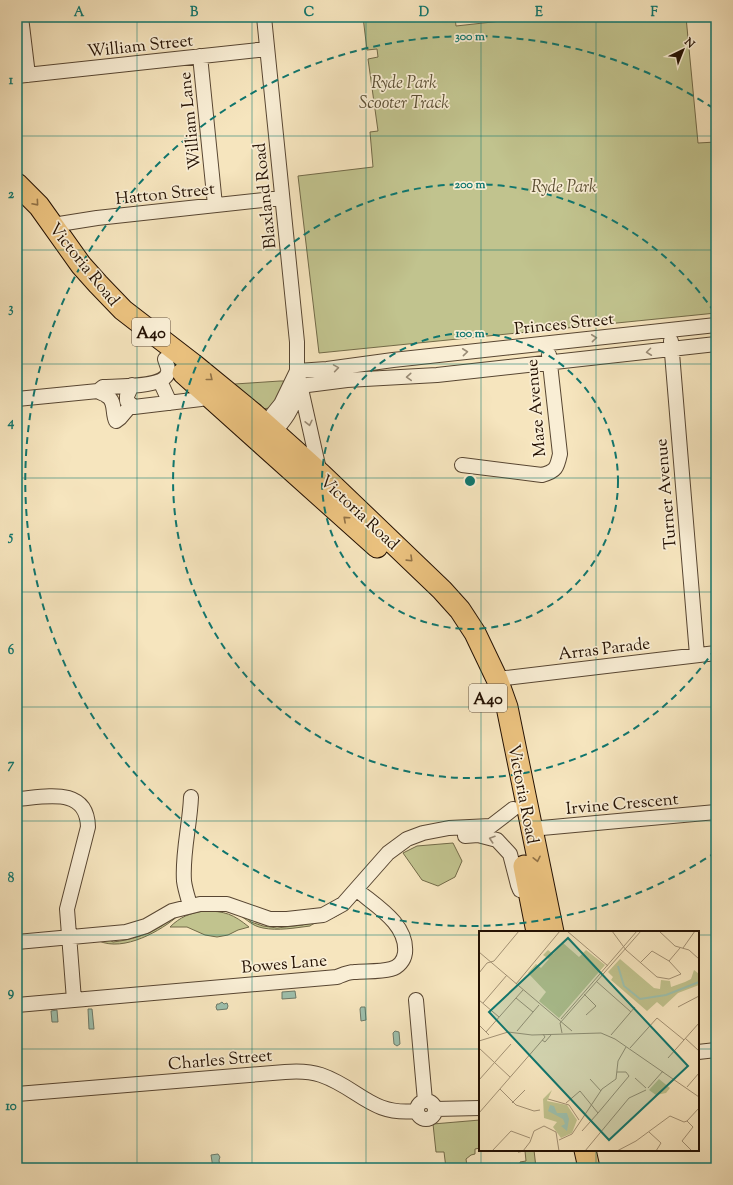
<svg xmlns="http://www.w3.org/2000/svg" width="733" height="1185" font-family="'Sorts Mill Goudy',serif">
  <rect width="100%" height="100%" fill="#f6e5be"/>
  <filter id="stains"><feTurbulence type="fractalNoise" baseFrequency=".005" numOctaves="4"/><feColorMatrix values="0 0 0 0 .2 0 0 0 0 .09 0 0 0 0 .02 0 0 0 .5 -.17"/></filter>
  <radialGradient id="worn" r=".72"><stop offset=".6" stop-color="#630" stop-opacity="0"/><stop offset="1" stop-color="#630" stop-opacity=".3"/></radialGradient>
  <path fill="#c1c38e" stroke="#726a48" d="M363,17H455L456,26L538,17H686L698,143L716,142V313L319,353L298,176L373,167L370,132L378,131L368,59L378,57L377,49L367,50Z
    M280,381H284L278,397L270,408L262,409L233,387L235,384Z
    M453,843L462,861L455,877L438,886L422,880L403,853L417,846Z
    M357,897L358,898C349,908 340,916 327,920C321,922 315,922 310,926C294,928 278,931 263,928C252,926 248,920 239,915C222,905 199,907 182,913L181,912L196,908H219L240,913L246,916L251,922L263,926L277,928L303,925C309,920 318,922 325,919C338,915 348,907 357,897Z
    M204,911C225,911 233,914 249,927L238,930L228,935L217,937L205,935L187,927H170C180,917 190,913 204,911Z
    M179,915C161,931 124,952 99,941L108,939L113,942C131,940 147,935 163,925L164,921Z
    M480,1120V1148L475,1149V1154L471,1155L466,1159L467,1166L472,1168H446L444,1152H436L433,1124Z
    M518,1150H534L536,1168H517L516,1165L520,1164V1162L526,1161L525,1151L518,1152Z"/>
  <path fill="#9dc0ad" stroke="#6d7a69" d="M295,991L296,998L282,999V992Z
    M222,1002L224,1004L227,1003L228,1006L227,1009L217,1010L216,1007L217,1004H219Z
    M361,1007H365L366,1020L361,1021L360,1009Z
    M88,1009H92L94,1029H89Z
    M57,1010L58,1022H52L51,1011Z
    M395,1031L399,1032L400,1044L397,1046L394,1044L393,1033Z
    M218,1154L220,1157L219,1160L220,1168H213L211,1155Z"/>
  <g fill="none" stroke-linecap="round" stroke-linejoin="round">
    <defs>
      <path id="minor" d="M21,17L28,75
        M264,17L297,342V371L320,474
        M200,56L215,205
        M17,76L267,49
        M53,225L97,218L282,198
        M671,341L697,655
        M297,371L327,369L393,360L716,325
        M160,381L170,403
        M132,385L127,396V401L134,407L201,399L209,396
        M98,391C101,394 104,393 107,396C116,401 112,413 116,421L120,418L131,405
        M17,399L98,391L103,387C115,386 166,388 168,372C169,368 166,363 165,359
        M260,430L281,404L297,371
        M269,438C286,419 292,411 300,386L347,380L437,375L716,344
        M462,465L542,475C556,471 557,468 560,454L549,355
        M497,679L716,653
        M17,799C45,797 87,786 88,827L67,909L74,1000L17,1005
        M531,829L716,812
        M465,836L478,835L497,840L510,854L518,885L520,890
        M190,905C188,898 185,889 184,881C182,853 190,825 191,797
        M17,942L126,932L146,926L172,911L200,904H227L270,919H287L323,915L343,904L388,853L407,839L423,833L449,828L491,826L513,809
        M74,1000L337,977C342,975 348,972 354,972C366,971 380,972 391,969C399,967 404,960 405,953C408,924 376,906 357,890
        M416,1000L425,1101
        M698,1052L716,1050
        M17,1094L285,1072C297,1071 309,1071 321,1075C359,1088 371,1116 416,1111
        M417 1110a9 9 0 1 1 18 0a9 9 0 1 1-18 0Z
        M435,1109L480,1108"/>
      <path id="highway" d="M17,184L39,206L81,265L98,284L123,310L193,364L254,414L321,474L442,590L460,610L475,633L497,679L507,707L553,932
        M183,373L377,547
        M524,866L537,932
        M585,1150L589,1168"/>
    </defs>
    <use href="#minor" stroke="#584632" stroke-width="16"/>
    <use href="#highway" stroke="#241103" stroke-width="23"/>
    <use href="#minor" stroke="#f9eed5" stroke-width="14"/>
    <use href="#highway" stroke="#ebc27f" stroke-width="21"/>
  </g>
  <defs><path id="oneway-chevron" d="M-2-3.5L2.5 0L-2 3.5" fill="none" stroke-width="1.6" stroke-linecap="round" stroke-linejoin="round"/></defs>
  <g stroke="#917247">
    <use href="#oneway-chevron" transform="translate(36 203) rotate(49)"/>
    <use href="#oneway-chevron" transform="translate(210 378) rotate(39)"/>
    <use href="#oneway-chevron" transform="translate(346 519) rotate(-138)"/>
    <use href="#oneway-chevron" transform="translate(410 559) rotate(44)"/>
    <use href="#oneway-chevron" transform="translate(537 859) rotate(78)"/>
  </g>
  <g stroke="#998b76">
    <use href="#oneway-chevron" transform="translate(594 338) rotate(-6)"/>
    <use href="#oneway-chevron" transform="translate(465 352) rotate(-6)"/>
    <use href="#oneway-chevron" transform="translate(649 352) rotate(173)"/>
    <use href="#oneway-chevron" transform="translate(336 368) rotate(-9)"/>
    <use href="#oneway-chevron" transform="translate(409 377) rotate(176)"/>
    <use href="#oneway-chevron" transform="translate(309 423) rotate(77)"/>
    <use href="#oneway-chevron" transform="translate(492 839) rotate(-162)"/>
  </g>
  <path fill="none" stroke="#0f766e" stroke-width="1" stroke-opacity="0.55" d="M137,17V1168M252,17V1168M366,17V1168M481,17V932M596,17V932M17,136H716M17,250H716M17,364H716M17,478H716M17,592H716M17,707H716M17,821H716M17,935H480M698,935H716M17,1049H480M698,1049H716M481,1150V1168M596,1150V1168"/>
  <g fill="none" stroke="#0f766e" stroke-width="2" stroke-dasharray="7 5">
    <circle cx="470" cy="481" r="148"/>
    <path d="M715 649A297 297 0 1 1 715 313"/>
    <path d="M716 852A445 445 0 1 1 716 110"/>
  </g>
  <g text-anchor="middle" stroke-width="3.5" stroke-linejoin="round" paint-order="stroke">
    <g fill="#f9eed5" stroke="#645342" stroke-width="1">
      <rect x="132" y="318" width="38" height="28" rx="3"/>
      <rect x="469" y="684" width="38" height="28" rx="3"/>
    </g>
    <g font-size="16" font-weight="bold" fill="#241103">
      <text x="151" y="338">A40</text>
      <text x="488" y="704">A40</text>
    </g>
    <g font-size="17" fill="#241103" stroke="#f9eed5">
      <text transform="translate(140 45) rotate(-6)" y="6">William Street</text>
      <text transform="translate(189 121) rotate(-96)" y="6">William Lane</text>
      <text transform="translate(165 193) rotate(-6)" y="6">Hatton Street</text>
      <text transform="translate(264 196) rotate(-96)" y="6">Blaxland Road</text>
      <text transform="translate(85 264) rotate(51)" y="6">Victoria Road</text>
      <text transform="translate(564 323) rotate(-6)" y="6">Princes Street</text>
      <text transform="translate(535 408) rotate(-95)" y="6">Maze Avenue</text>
      <text transform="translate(665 494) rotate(-95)" y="6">Turner Avenue</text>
      <text transform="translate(360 512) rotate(43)" y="6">Victoria Road</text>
      <text transform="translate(604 648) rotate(-7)" y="6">Arras Parade</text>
      <text transform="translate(524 794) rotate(79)" y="6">Victoria Road</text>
      <text transform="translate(622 803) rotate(-5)" y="6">Irvine Crescent</text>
      <text transform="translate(284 963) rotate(-5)" y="6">Bowes Lane</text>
      <text transform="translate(220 1059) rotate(-5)" y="6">Charles Street</text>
    </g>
    <g font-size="17" font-style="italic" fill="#5b4f34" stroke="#f9eed5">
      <text x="404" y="88">Ryde Park<tspan x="404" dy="20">Scooter Track</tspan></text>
      <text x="564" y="192">Ryde Park</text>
    </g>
  </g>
  <g transform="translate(479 931)">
    <rect width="220" height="220" fill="#f6e5be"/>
    <path d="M84,12L100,26L107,19L126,34L80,87L60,70L67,61L49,42L57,33L62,37L70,28L64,24L69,19L74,23ZM141,28L175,57L181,58L182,49L191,50L192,56L206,51L212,48L215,39L220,43V54L199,62L184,76L178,71L168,80L132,49L134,46L129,41ZM180,148L191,157L187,162L177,164L170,159ZM73,159L68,170L88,174L98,189L93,202L82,207L74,196L78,191L65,187L64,168Z" fill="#c1c38e"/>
    <path d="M71,174L75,175L78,182H88L90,188L88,200L82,195L86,193L84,188L69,180Z" fill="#9dc0ad"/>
    <path fill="none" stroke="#9dc0ad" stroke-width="2" d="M139,35L145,55L161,68L187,64L220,51"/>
    <path fill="none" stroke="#a29073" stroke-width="1" d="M88,0L129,35M133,0L147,19L178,46L190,48L202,43L190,30M180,0L196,15L210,19L220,28M204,17L216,0M0,21L93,100M161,32L173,20L190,30L201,17M0,42L8,32L15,30L40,0M117,50L152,81M37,53L81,0M105,63L117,75L107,84M37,67L54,81M0,69L20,86M4,72L28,44M199,76L220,65M82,88L158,0M0,94L10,104M38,100L60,74M7,101L44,59M83,102L81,92L162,0M132,104L156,76M206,107L220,120M63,109L66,111L72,104M0,110L29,101L53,104L122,102L136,108L220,166M0,117L31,146M151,117L178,87L205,109M189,127L220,92M156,147L167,157M111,148L122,160M0,149L32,113M208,156L220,142M169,157L184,140M21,158L37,174L55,180L61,179M69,168L90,174L100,189M33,172L46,159M87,172L101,160L119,182L103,200M0,182L60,113L66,106L64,103M119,182L150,145L147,141H138M208,190L214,196L203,210L213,220M208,190L220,177M170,201L182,212L177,220M80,209L93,203L123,158L137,148L139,130L147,116M13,220L32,200L51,207M44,220L51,211L55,200L65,195L77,201L80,220M106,220L150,167L167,159M138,220L157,210L191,185L205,191L208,190"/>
    <path fill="#0f766e" fill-opacity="0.15" stroke="#0f766e" stroke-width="2" d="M89,7L209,135L130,209L10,81Z"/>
    <rect width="220" height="220" fill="none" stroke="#241103" stroke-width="2"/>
  </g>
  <circle cx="470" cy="481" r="6" fill="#0f766e" stroke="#f9eed5" stroke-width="2"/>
  <g font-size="12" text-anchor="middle" font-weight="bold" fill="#0f766e" stroke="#f9eed5" stroke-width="3.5" stroke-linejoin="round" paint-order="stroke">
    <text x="470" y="40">300 m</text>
    <text x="470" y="188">200 m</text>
    <text x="470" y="337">100 m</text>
  </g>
  <rect width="733" height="1185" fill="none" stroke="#f6e5be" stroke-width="44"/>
  <g transform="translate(683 50) rotate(43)" stroke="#f9eed5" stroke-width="3" paint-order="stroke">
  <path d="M0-3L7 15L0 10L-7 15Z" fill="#241103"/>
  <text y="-6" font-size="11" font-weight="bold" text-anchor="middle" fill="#241103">N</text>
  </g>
  <rect x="22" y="22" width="689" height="1141" fill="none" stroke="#0f766e" stroke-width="1.5"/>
  <g font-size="13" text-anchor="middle" font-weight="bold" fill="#0f766e">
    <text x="79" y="16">A</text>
    <text x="194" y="16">B</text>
    <text x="309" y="16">C</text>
    <text x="424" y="16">D</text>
    <text x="539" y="16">E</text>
    <text x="654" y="16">F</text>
    <text x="11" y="84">1</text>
    <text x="11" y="198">2</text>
    <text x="11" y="312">3</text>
    <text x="11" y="426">4</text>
    <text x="11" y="540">5</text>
    <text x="11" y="654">6</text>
    <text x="11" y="768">7</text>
    <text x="11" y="882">8</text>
    <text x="11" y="996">9</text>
    <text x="11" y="1110">10</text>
  </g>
  <rect width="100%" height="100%" filter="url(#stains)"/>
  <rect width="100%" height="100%" fill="url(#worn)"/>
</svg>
